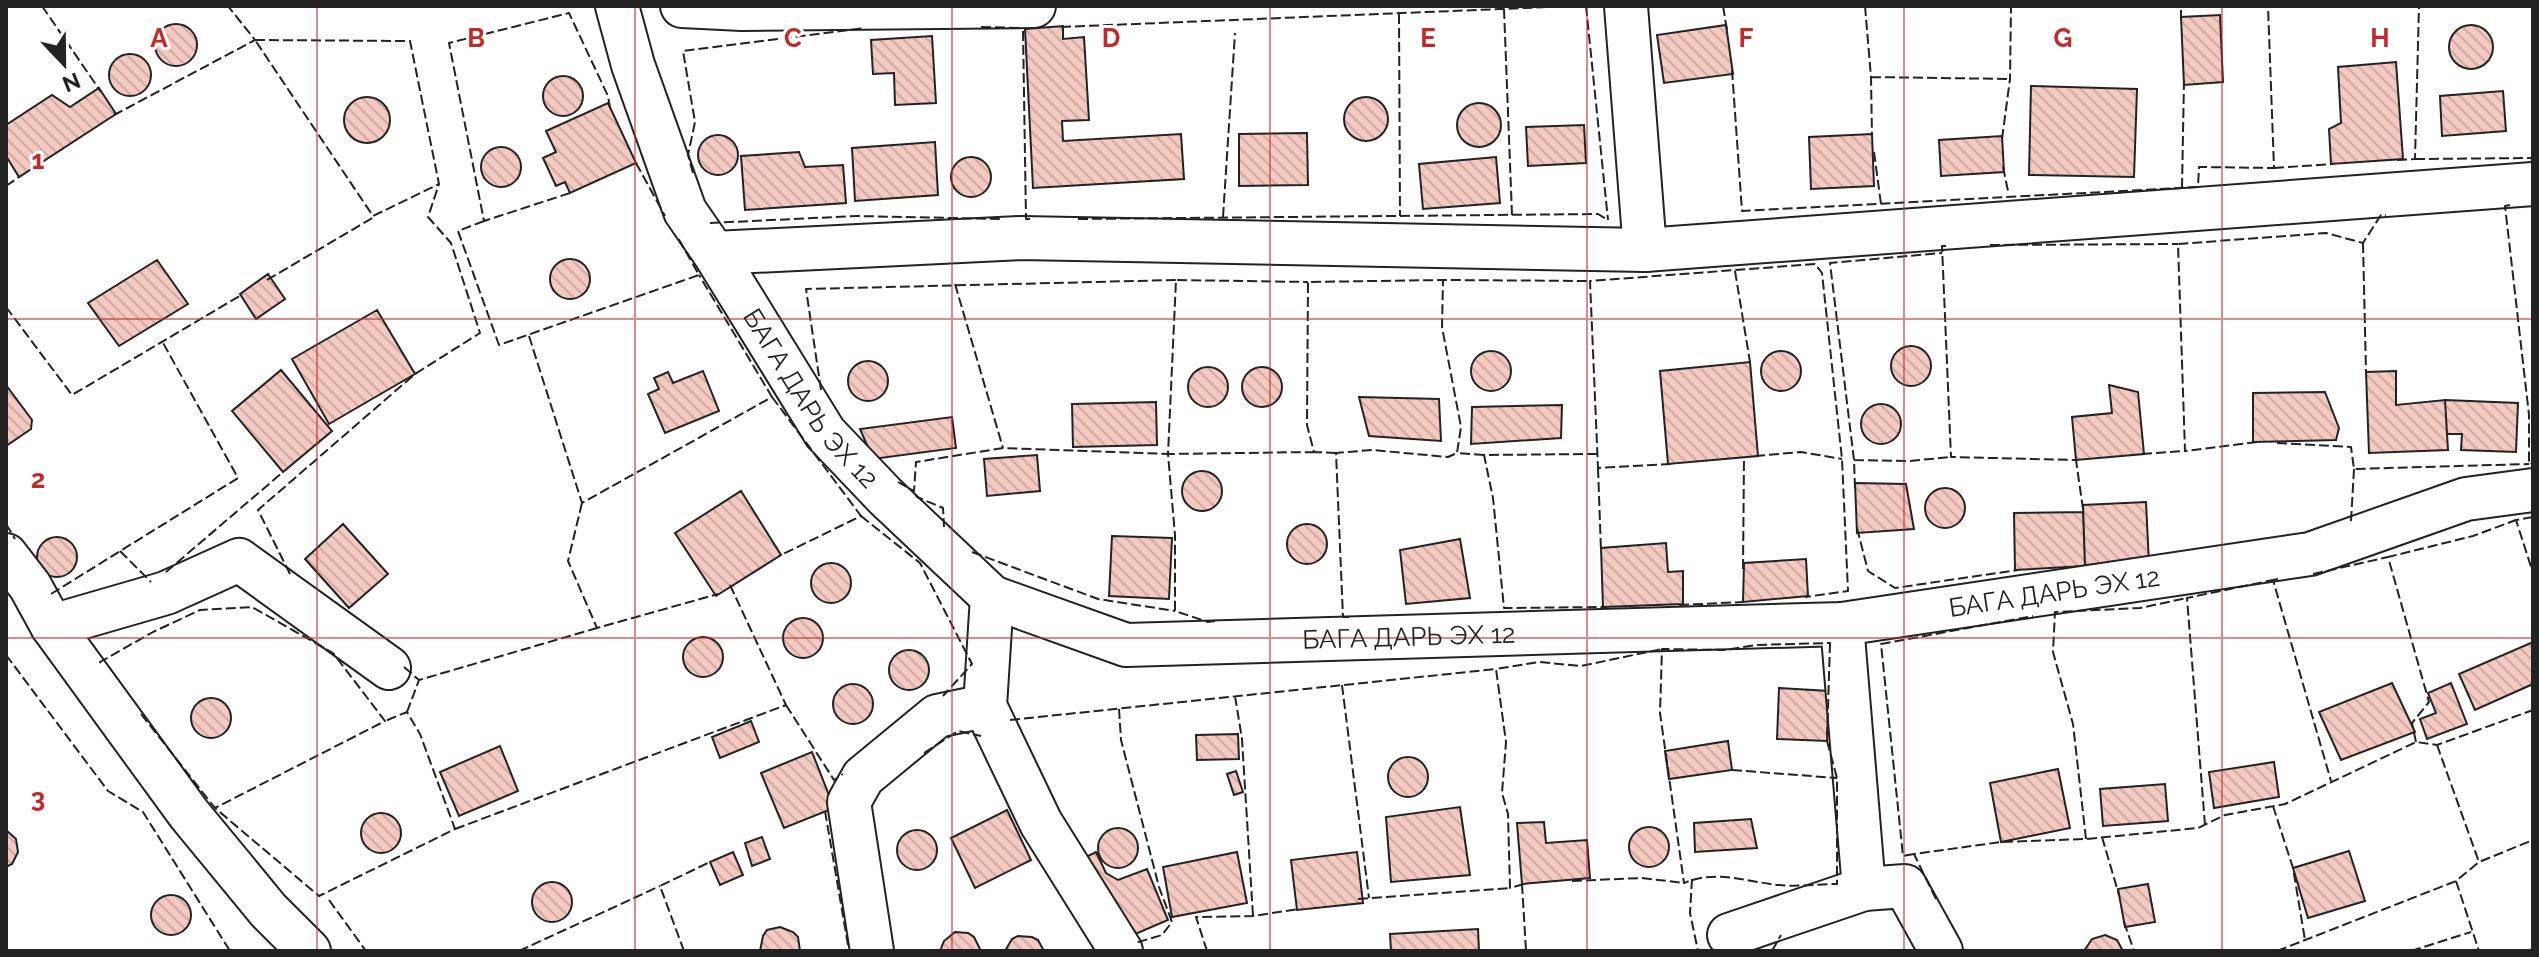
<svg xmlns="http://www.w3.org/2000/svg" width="2539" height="957" font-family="Raleway,sans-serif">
  <defs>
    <pattern id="building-back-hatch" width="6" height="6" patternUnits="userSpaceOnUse" patternTransform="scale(2)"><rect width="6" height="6" fill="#f3c9c0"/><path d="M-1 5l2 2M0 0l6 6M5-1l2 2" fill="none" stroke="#d0aca5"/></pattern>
  </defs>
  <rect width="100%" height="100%" fill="#fff"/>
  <path fill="url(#building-back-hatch)" stroke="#222" stroke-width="2" d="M2220,15L2223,82L2184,85L2181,17Z
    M155 45a21 21 0 1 1 42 0a21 21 0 1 1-42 0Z
    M1726,25L1733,74L1664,83L1657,35Z
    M2449 47a22 22 0 1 1 44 0a22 22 0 1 1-44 0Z
    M1063,26V39L1084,37L1089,120L1062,121L1063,141L1181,134L1184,179L1033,188L1025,29Z
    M932,36L936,103L895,105L894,73L873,74L871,40Z
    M109 75a21 21 0 1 1 42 0a21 21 0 1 1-42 0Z
    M2396,62L2403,159L2331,164L2329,129L2341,123L2338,67Z
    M543 96a20 20 0 1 1 40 0a20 20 0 1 1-40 0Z
    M2031,86L2137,89L2134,177L2029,175Z
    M99,88L116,114L19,177L6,156V125L52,95L70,107Z
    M2503,91L2506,131L2442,136L2440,96Z
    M1344 119a22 22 0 1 1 44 0a22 22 0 1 1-44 0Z
    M344 120a23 23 0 1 1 46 0a23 23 0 1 1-46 0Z
    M608,103L636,163L570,193L565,182L556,186L543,158L556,152L546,131Z
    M1457 125a22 22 0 1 1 44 0a22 22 0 1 1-44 0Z
    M1584,125L1586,163L1528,166L1526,127Z
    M1307,133L1308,185L1239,186V134Z
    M1872,134L1874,186L1811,189L1809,137Z
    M698 155a20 20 0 1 1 40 0a20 20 0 1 1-40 0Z
    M2002,136L2004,172L1941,176L1939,140Z
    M935,142L938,195L855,201L852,148Z
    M481 167a20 20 0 1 1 40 0a20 20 0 1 1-40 0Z
    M799,152L805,167L843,165L846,203L745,210L741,156Z
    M951 177a20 20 0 1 1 40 0a20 20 0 1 1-40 0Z
    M1496,157L1500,203L1423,209L1419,164Z
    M550 279a20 20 0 1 1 40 0a20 20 0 1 1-40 0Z
    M157,260L188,304L119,346L88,303Z
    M268,274L285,299L256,319L240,294Z
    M377,310L415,374L329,424L292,359Z
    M1891 366a20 20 0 1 1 40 0a20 20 0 1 1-40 0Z
    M1761 371a20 20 0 1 1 40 0a20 20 0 1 1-40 0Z
    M1471 371a20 20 0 1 1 40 0a20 20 0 1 1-40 0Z
    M848 381a20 20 0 1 1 40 0a20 20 0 1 1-40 0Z
    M1750,362L1758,456L1668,464L1660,371Z
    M1242 387a20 20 0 1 1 40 0a20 20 0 1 1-40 0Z
    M1188 387a20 20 0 1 1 40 0a20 20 0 1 1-40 0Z
    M281,370L332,431L283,472L232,411Z
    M703,371L719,411L665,433L648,394L659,389L654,378L668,372L673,383Z
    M2396,371V405L2445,400L2448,450L2369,453L2366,372Z
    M6,385L32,420L31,429L6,446Z
    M2109,385L2138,392L2144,454L2076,460L2072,417L2112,413Z
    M2325,392L2339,428L2336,440L2253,442V393Z
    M1359,397L1439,399L1441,441L1369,436Z
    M2445,400L2518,403L2516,452L2461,450L2462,434H2447Z
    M1156,402L1157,445L1073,447L1072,404Z
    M1861 424a20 20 0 1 1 40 0a20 20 0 1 1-40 0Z
    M1562,405L1561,438L1471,444L1472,407Z
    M952,417L956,448L873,459L860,429Z
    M1037,455L1040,491L987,496L984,459Z
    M1182 491a20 20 0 1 1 40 0a20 20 0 1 1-40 0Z
    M1855,483L1906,484L1914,529L1857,533Z
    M1925 508a20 20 0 1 1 40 0a20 20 0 1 1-40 0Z
    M741,491L781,555L716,596L675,533Z
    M2146,502L2149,564L2085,566L2083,505Z
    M2083,512L2085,566L2015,570L2014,513Z
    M1287 544a20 20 0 1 1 40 0a20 20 0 1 1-40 0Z
    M343,524L388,574L349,608L305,559Z
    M1112,536L1172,538L1169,599L1109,596Z
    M37 557a20 20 0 1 1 40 0a20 20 0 1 1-40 0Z
    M1460,539L1470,598L1406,604L1400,550Z
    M1666,543L1668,572L1683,571V604L1603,607L1601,548Z
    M1806,559L1808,596L1743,602L1744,563Z
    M811 583a20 20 0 1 1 40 0a20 20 0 1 1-40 0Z
    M783 638a20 20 0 1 1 40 0a20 20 0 1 1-40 0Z
    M683 657a20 20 0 1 1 40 0a20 20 0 1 1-40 0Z
    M2533,642V684L2475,710L2459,674Z
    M889 670a20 20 0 1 1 40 0a20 20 0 1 1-40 0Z
    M2392,683L2415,732L2341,760L2319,712Z
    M2451,683L2467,724L2427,739L2420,719L2436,713L2428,693Z
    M833 704a20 20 0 1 1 40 0a20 20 0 1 1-40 0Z
    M1779,688L1829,691L1827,741L1777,739Z
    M191 718a20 20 0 1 1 40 0a20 20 0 1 1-40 0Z
    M751,721L759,742L720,758L712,737Z
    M1238,734L1239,759L1197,760L1196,735Z
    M1728,741L1732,770L1669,779L1665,751Z
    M500,746L518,791L459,816L440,772Z
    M812,752L834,808L784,828L761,773Z
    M1388 777a20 20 0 1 1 40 0a20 20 0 1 1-40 0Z
    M2274,762L2279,797L2214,808L2209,772Z
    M2058,769L2070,828L2001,842L1990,783Z
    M1236,771L1243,792L1234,795L1227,774Z
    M2165,784L2168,821L2103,826L2100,789Z
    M1460,807L1470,875L1391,882L1386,817Z
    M1007,810L1031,860L975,888L951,838Z
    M361 833a20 20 0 1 1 40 0a20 20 0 1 1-40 0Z
    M1751,819L1757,848L1695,852L1694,823Z
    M1544,822L1546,843L1587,840L1590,878L1522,884L1517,823Z
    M1629 847a20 20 0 1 1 40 0a20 20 0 1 1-40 0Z
    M1098 848a20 20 0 1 1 40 0a20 20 0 1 1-40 0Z
    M897 850a20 20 0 1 1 40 0a20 20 0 1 1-40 0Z
    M6,830L16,839L18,852L12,864L6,867Z
    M762,837L770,859L752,866L745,843Z
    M2349,851L2365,901L2308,918L2293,868Z
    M733,852L743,875L720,885L710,862Z
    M1096,852L1106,873L1118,880L1147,869L1168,920L1126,938L1080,860Z
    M1237,852L1247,903L1172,917L1163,867Z
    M1357,852L1363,903L1297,910L1291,860Z
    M532 902a20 20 0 1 1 40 0a20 20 0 1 1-40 0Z
    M2148,884L2155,922L2125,927L2118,889Z
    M151 915a20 20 0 1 1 40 0a20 20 0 1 1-40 0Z
    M780,927L793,932L798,937L800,951H760L763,936L767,930Z
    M1478,929L1479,951H1391L1390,934Z
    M955,932L968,933L974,937L981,951H940L944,941Z
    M2105,935L2117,940L2123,951H2084L2092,939Z
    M1018,936L1032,937L1038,940L1044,951H1005L1012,939Z"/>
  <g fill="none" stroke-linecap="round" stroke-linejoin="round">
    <defs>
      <g id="minor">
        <path id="s1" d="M617,6L633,65L685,211L714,253L825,433L886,497L992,597L1126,645L1842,624L2310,554L2466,499L2533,490"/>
        <path d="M682,6L742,9L1034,6"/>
        <path d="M1626,6L1645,250"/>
        <path d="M714,253L1021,238L1645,250L2533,184"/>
        <path d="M6,555L30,586L52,626L189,814L268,910L309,951"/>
        <path d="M992,597L985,706L1041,823L1121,951"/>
        <path d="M1842,624L1864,889L1905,886L1941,951"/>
        <path d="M52,626L166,593L239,560L389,668"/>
        <path d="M1729,935L1864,889"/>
        <path d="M872,951L849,802L863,777L937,716L985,706"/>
      </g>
    </defs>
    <use href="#minor" stroke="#222" stroke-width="46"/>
    <use href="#minor" stroke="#fff" stroke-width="42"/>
    <path stroke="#222" stroke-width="2" stroke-dasharray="10 4" stroke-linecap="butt" d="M42,6L101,92
      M1586,6L1608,220
      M1723,6L1727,30
      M1865,6L1871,77L1872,136
      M1504,9L1512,215
      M1399,14L1400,216
      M2181,20V6
      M981,27L1023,28
      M1061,27L1574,6
      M1023,31L1026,219H1030
      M255,40L410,41L439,184L373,216Z
      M1732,70L1742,211L2198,187L2199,167L2274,168L2268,6
      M1871,77L2010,79
      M114,112L116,114L255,40L228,6
      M2002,139L2010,79L2011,6
      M1874,152L1881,204
      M2415,159L2533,158
      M2397,160L2415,159L2419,6
      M636,163L665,216
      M2003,167L2008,191
      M2274,168L2333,164
      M693,173L688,155L695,122L683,51L865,28
      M6,186L19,177
      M2182,188L2184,80
      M570,193L484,221L449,43L569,13L608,96L610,108
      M2510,205L2505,206L2529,415V464L2533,463
      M1223,217L1235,33
      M1078,219L1598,214L1608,220
      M484,221L458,231L499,345L699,275L677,236
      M710,223L857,216L1002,219
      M2363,243L2366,372
      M1990,245L2178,244
      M1946,246H1942L1951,457L2076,460
      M1735,271L1750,362
      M267,280L374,217
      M955,284L1003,448
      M6,307L72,395L243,294
      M529,336L582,503L772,397L699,275
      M821,390L806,289L1176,280
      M772,397L861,516L779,556
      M2257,442L2185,451L2178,244L2326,233L2363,243L2381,215H2386
      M2277,443L2351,447L2354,469L2529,464
      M1336,453L1314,452L1307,425L1308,282L1443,280
      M1597,454L1484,455L1493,498L1504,608L1607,607
      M2142,454L2185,451
      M1484,455L1457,453L1461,427L1442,327L1443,280L1590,281
      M1755,456L1801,452L1842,459
      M1854,460L1830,263L1942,253
      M2078,460H2076L2083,509
      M1671,464L1598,468L1590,281L1815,264L1822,273L1842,459L1848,591L1805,597
      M1598,468L1601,551
      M898,482L914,491L916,462L1003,448L1168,454L1176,280L1308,282
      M1855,488L1854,460L1909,461L1951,457
      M915,494L917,497L943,508L944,527
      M582,503L568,561L597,628L718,594
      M861,516L920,563L972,664L943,696
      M2533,517L2516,520L2533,573
      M2351,521L2354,469
      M6,524L15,539
      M1857,528L1868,571L1895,588L2018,570
      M120,551L151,582
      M972,552L1098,599L1175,611
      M1743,569L1744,457
      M166,572L283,472
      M290,574L258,510L415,374L480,333L451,243L428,217L439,184
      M2313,574L2388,557
      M2278,579L2273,580L2331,781
      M51,594L238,478L162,341
      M1679,605L1743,602
      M1349,617H1343L1336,453L1372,450L1448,457L1457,453
      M1215,621L1208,622L1175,611V535L1168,454L1314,452
      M1830,643L1827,741L1837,778V884C1818,884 1798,887 1779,885C1746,882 1717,869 1684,883L1660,713L1662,649L1724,650L1757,645Z
      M6,655L108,791L143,812L230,951
      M101,663L100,662L153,632L200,610L252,607L333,653L385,721L215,808
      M404,667L419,680L597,628
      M1342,685L1369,898
      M1235,696L1242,739L1253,916
      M786,705L834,780L843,774
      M1119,709L1121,740L1159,887L1172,922L1162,935L1135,943
      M407,712L419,680
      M141,714L215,808L319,896L455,829L420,734L407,712L385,721
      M1010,720L1496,669
      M2416,742L2412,723L2429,702L2388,557L2473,536L2516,520
      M2437,745L2479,862
      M924,753L958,731L981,736
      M1732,770L1837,778
      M2273,806L2293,868L2305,940
      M825,811L849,951
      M2205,825L2187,598L2273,580
      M455,829L786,705L730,585
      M2102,837L2119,895
      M2086,839L2073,724L2053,652L2055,612L2140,608L2187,598
      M1914,854L1903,856L1881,644L2033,616
      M1692,879L1690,913L1698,951
      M1572,881L1642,878L1684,883
      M2456,881L2479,951
      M1522,884L1526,951
      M1524,884L1510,888L1508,814L1502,793L1506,742L1496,669L1539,662L1581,666L1662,649
      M1358,899L1510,888
      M1936,899L1914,854L2001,842L2086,839L2198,828L2225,815L2285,804L2416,742L2437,745L2533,710
      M329,900L366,951
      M2124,922L2134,951
      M519,951L660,886
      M684,951L660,886L710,862
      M1207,951L1196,917L1253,916L1299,909
      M1772,951L1781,935
      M2277,951L2456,881L2479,862L2533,840
      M2411,951L2471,932"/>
  </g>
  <path fill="none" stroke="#c62828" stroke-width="2" stroke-opacity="0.55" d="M317,6V951M635,6V951M952,6V951M1270,6V951M1587,6V951M1904,6V951M2222,6V951M6,319H2533M6,638H2533"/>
  <g text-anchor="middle" stroke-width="6" stroke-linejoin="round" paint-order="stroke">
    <g font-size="26" fill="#222" stroke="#fff">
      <text dy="9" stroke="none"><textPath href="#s1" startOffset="442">БАГА ДАРЬ ЭХ 12</textPath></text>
      <text dy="9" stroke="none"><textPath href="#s1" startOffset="1786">БАГА ДАРЬ ЭХ 12</textPath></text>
      <text dy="9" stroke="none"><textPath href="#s1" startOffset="1138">БАГА ДАРЬ ЭХ 12</textPath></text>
    </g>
  </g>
  <g font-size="26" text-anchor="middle" font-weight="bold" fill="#c62828" stroke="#fff" stroke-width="6" stroke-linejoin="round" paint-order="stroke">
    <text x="159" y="47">A</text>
    <text x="476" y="47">B</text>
    <text x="793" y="47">C</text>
    <text x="1111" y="47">D</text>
    <text x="1428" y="47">E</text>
    <text x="1746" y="47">F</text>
    <text x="2063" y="47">G</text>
    <text x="2380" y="47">H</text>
    <text x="38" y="169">1</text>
    <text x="38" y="488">2</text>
    <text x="38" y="807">3</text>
  </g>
  <rect width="2539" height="957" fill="none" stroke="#222222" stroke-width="16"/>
  <g transform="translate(64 64) rotate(158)" stroke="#ffffff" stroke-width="6" paint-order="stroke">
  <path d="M0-6L14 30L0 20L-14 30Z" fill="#222222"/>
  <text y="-12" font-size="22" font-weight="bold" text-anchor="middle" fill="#222222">N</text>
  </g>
</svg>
